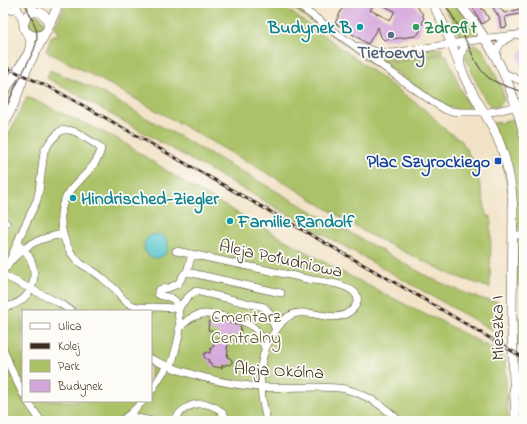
<svg xmlns="http://www.w3.org/2000/svg" width="527" height="424" font-family="'Indie Flower',sans-serif">
  <rect width="100%" height="100%" fill="#fdfcf7"/>
  <filter id="ink" filterUnits="userSpaceOnUse"><feTurbulence type="fractalNoise" baseFrequency=".025" numOctaves="2"/><feDisplacementMap in="SourceGraphic" scale="8" xChannelSelector="R" yChannelSelector="G"/><feConvolveMatrix kernelMatrix="1 2 1 2 8 2 1 2 1" color-interpolation-filters="sRGB"/></filter>
  <filter id="wash" filterUnits="userSpaceOnUse"><feTurbulence type="fractalNoise" baseFrequency=".012" numOctaves="4" result="noise"/><feDisplacementMap in="SourceGraphic" scale="16" xChannelSelector="R" yChannelSelector="G"/><feGaussianBlur stdDeviation="0.9" result="paint"/><feColorMatrix in="noise" values="0 0 0 0 0 0 0 0 0 0 0 0 0 0 0 0 0 1.4 0 .05"/><feComposite in="paint" operator="in"/></filter>
  <g filter="url(#wash)">
    <rect width="100%" height="100%" fill="#f2e3c7"/>
    <path fill="#abc267" stroke="#737642" fill-rule="evenodd" d="M66,3H278L322,34L428,112L446,130L461,140L473,162L479,181L484,202L486,216H491V224H490V228L491,229L490,288L452,275L368,234L292,187L111,85L46,51L52,36L55,35H57L58,32L55,26Z
      M285,3H290L378,67L377,68Z
      M441,3H454L464,15L479,36L469,38L468,36L463,38L460,39L453,21Z
      M34,15L40,16L45,24C41,36 28,35 28,21Z
      M473,45C477,45 479,46 482,49C486,55 505,92 504,98C504,103 500,105 496,107C493,107 492,107 490,105C483,101 470,67 466,58C463,51 469,49 473,45Z
      M442,48V52L441,53L382,62L367,52Z
      M444,54L446,55L447,56L460,88L471,110L457,109L444,106L384,64Z
      M50,70L95,89L432,279L470,295L483,299L499,302L501,335L47,78Z
      M27,97L118,139L193,188L340,271L430,317L437,319L498,352L505,359L508,421H3V237L10,223L3,219V146ZM23,311H151V401H23Z
      M514,119L519,141L524,188V227L520,230L517,227L493,123L500,122L501,123H504V121Z
      M521,239L524,241V285H515L516,241Z
      M515,317L523,318V348L519,346L516,343Z
      M517,358L524,362V421H519Z"/>
    <path fill="#5ac7cd" stroke="#4a7876" d="M144 246a12 12 0 1 1 24 0a12 12 0 1 1-24 0Z"/>
    <g id="blocks">
      <path fill="#d4a6db" d="M345,3H375L370,10L390,20L395,11L378,3H413L422,13L424,19L419,33L416,36L384,40L381,37L378,27L368,44L335,23Z
        M467,3H477L483,10H484L489,19L482,24L474,10Z
        M498,5L502,11H503L504,13L524,8V13L505,17L507,27L501,28L499,17L493,8Z
        M524,47V73L520,64L519,57L520,52Z
        M211,319L241,326L240,328H241L239,337L230,335L227,349L228,351L227,357L230,358L232,360V363L229,365L226,364L225,366L222,365V368L211,366V363L208,362L209,360L206,359L204,357V354L207,352L210,353L211,348L214,346V343L218,344L220,333L208,330L209,321H211Z"/>
    </g>
  </g>
  <g filter="url(#ink)">
    <use href="#blocks" fill-opacity="0" stroke="#564637" stroke-width="1"/>
    <g fill="none" stroke-linecap="round" stroke-linejoin="round">
      <defs>
        <path id="minor" d="M16,3L24,25
          M30,3L33,9L38,12
          M295,3L381,65L433,102L446,110L458,112H488L497,111L509,108L524,106
          M3,8L10,10L18,8
          M358,46L378,52L393,53L489,38L524,34
          M497,58C495,48 501,41 510,37
          M461,64C460,54 462,47 469,41
          M504,73L524,82
          M3,204L5,206L3,210
          M3,221L6,223
          M513,235H524
          M176,251C211,258 246,266 280,273C291,275 302,278 313,280C326,282 343,283 354,292C361,298 356,308 349,312C335,323 315,311 299,313C290,313 284,319 279,326C255,355 258,386 267,421
          M12,260C27,243 41,238 63,234
          M7,267L17,244L20,236L37,200L39,191L44,151L50,142L59,132L63,130H69L76,132L97,145L101,149C96,171 72,182 64,201C56,221 64,249 80,263C84,266 88,268 93,271C98,274 102,278 107,282C110,285 113,287 116,290C121,297 125,303 134,306C140,308 146,307 152,307C161,307 170,308 179,308
          M187,272L281,293
          M3,275L59,303L72,311
          M3,307C37,304 45,263 17,244
          M179,308C177,304 175,299 171,298C166,296 162,297 158,294V291L161,289L168,288L178,284L184,274L187,272L192,254
          M179,329C195,309 208,313 230,318C238,320 247,321 253,327C260,332 263,341 265,349
          M3,348L11,369L23,394
          M151,359C185,374 222,384 260,387C279,388 298,387 317,387C327,388 336,387 345,389C366,394 384,406 399,421
          M171,367C174,354 179,341 180,328C180,322 177,315 179,309C181,303 191,294 196,291L264,307L268,311L276,330
          M151,391L167,366
          M27,401L41,421
          M128,416L151,421
          M121,421L130,414L143,401
          M174,421C187,398 216,398 228,421"/>
        <path id="major" d="M432,3C447,26 454,53 465,78C473,96 484,111 493,128C506,154 512,181 513,210L512,316L513,362L516,421
          M459,3C493,44 512,83 524,135
          M46,32C36,41 19,33 25,20C30,5 51,12 48,28
          M3,94L29,52L31,42L28,33
          M3,126L15,101L27,68L47,30L59,3"/>
      </defs>
      <use href="#minor" stroke="#564637" stroke-width="8"/>
      <use href="#major" stroke="#564637" stroke-width="10"/>
      <use href="#minor" stroke="#fff" stroke-width="7"/>
      <use href="#major" stroke="#fff" stroke-width="9"/>
      <path stroke="#3b2a1e" stroke-width="1" d="M444,3C452,15 460,28 466,41C473,54 477,69 489,78C499,85 512,88 524,92
        M3,112L33,52C43,30 32,23 25,3"/>
      <defs>
        <path id="rail" d="M3,66L53,89L104,117L420,297L524,358"/>
      </defs>
      <use href="#rail" stroke="#3b2a1e" stroke-width="3"/>
      <use href="#rail" stroke="#fdfcf7" stroke-width="1.5" stroke-dasharray="4.5" stroke-linecap="butt"/>
    </g>
  </g>
  <g fill="#0f9aa8" stroke="#fdfcf7" stroke-width="1.5">
    <circle cx="360" cy="27" r="4"/>
    <circle cx="73" cy="198" r="4"/>
    <circle cx="230" cy="221" r="4"/>
  </g>
  <circle fill="#2e9e5b" stroke="#fdfcf7" stroke-width="1.5" cx="416" cy="27" r="4"/>
  <circle fill="#5c6f8a" stroke="#fdfcf7" stroke-width="1.5" cx="391" cy="35" r="4"/>
  <rect fill="#1a4fb4" stroke="#fdfcf7" stroke-width="1.5" x="494" y="157" width="8" height="8" rx="2"/>
  <g text-anchor="middle" stroke-width="3.5" stroke-linejoin="round" paint-order="stroke">
    <g font-size="18" font-weight="bold" fill="#0d838f" stroke="#fdfcf7" text-anchor="start">
      <text x="352" y="33" text-anchor="end">Budynek B</text>
      <text x="81" y="204">Hindrisched-Ziegler</text>
      <text x="238" y="227">Familie Randolf</text>
    </g>
    <g font-size="18" font-weight="bold" fill="#27864d" stroke="#fdfcf7" text-anchor="start">
      <text x="424" y="33">Zdrofit</text>
    </g>
    <g font-size="18" font-weight="bold" fill="#4e5e75" stroke="#fdfcf7">
      <text x="391" y="58">Tietoevry</text>
    </g>
    <g font-size="18" font-weight="bold" fill="#164399" stroke="#fdfcf7" text-anchor="end">
      <text x="490" y="167">Plac Szyrockiego</text>
    </g>
    <g font-size="18" fill="#3b2a1e" stroke="#fdfcf7">
      <text transform="translate(281 258) rotate(12)" y="6">Aleja Południowa</text>
      <text transform="translate(497 328) rotate(-91)" y="6">Mieszka I</text>
      <text transform="translate(279 370) rotate(3)" y="6">Aleja Okólna</text>
    </g>
    <g font-size="18" fill="#5d5834" stroke="#fdfcf7">
      <text x="246" y="322">Cmentarz<tspan x="246" dy="21">Centralny</tspan></text>
    </g>
  </g>
  <rect width="527" height="424" fill="none" stroke="#fdfcf7" stroke-width="16"/>
  <rect x="22" y="310" width="130" height="92" fill="#fdfcf7" stroke="#afa8a0"/>
  <rect x="30" y="323" width="20" height="6" fill="#ffffff" stroke="#afa8a0"/>
  <text x="58" y="330" font-size="12" fill="#3b2a1e">Ulica</text>
  <rect x="30" y="343" width="20" height="6" fill="#3b2a1e" stroke="#afa8a0"/>
  <text x="58" y="350" font-size="12" fill="#3b2a1e">Kolej</text>
  <rect x="30" y="360" width="20" height="12" fill="#abc267" stroke="#afa8a0"/>
  <text x="58" y="370" font-size="12" fill="#3b2a1e">Park</text>
  <rect x="30" y="380" width="20" height="12" fill="#d4a6db" stroke="#afa8a0"/>
  <text x="58" y="390" font-size="12" fill="#3b2a1e">Budynek</text>
</svg>
